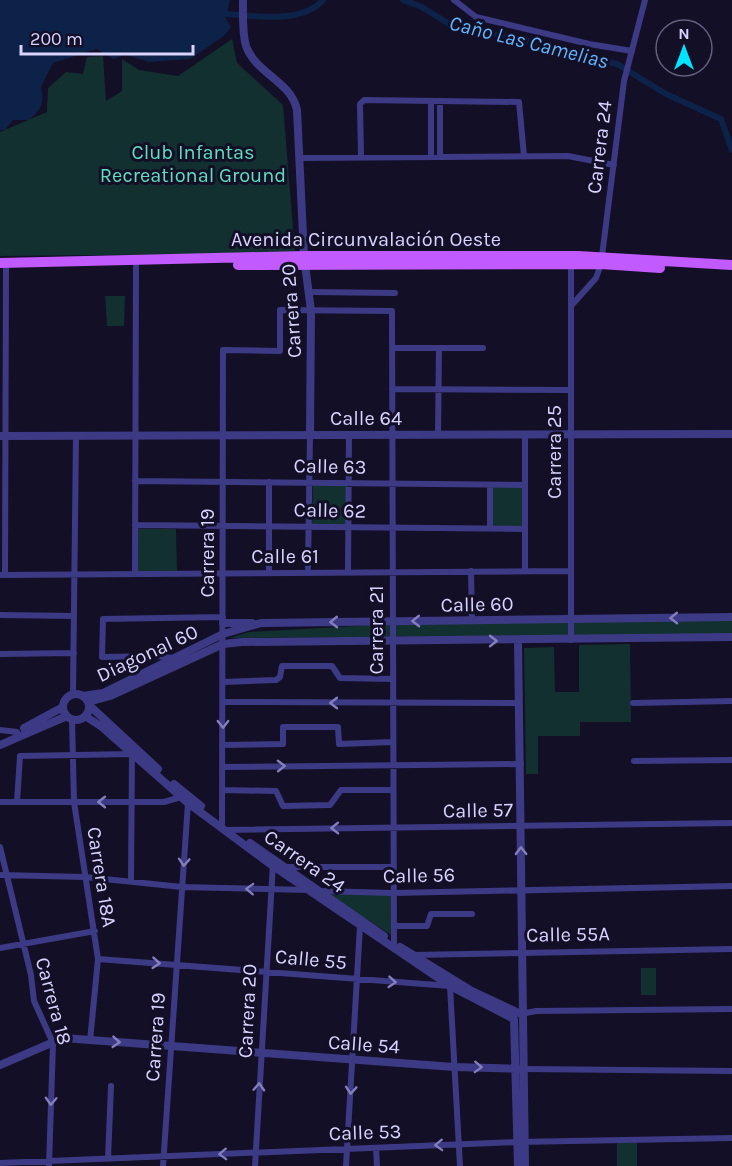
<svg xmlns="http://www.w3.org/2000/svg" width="732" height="1166" font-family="Karla,sans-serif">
  <rect width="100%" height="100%" fill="#130f26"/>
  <path fill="#12302f" d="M232,39L237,63L283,105L295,253L0,256V132L47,112L48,88L66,72L83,74L87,57L103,56L106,101L122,91V59L139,70L178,76Z
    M105,296H125L124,326H107Z
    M313,486H348V525L312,526Z
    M492,486L522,487V526H491Z
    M136,529H176L177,573H136Z
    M732,619V634L229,638L249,632L392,624Z
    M630,644L631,722H580V736H538V774H526L524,648L554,647L555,692H579V645Z
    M395,892L396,938L329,895Z
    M641,968H656V995H641Z
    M617,1143H637V1166H617Z"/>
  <path fill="#0c2248" d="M0,0H230L226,18L231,27L224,36L190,59L149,62L125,54L114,59L97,49L53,63L41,87C45,103 41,109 29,120H13L5,130H0Z"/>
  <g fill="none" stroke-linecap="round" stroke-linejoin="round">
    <path stroke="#0c2248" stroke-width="6" d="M403,0L422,7L454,27L524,40L617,64L666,94L721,119L732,150
      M227,14C256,16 302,24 323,0"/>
    <path stroke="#3d3a85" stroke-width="6" d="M454,0L476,17L589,44L632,51
      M440,101V156
      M361,157L360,104L364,100L519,102L524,156
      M431,157V101
      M300,158L568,156L614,165
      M571,264V640
      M309,292L395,293
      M571,306L596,278L601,264L624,81L645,0
      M392,348H483
      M392,389L571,390
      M438,435L439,348
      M135,481L525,485
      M269,482V573
      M135,525L525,529
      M490,528V485
      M308,568L310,435
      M471,571L472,621
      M525,571V435
      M348,572L349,435
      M135,574L136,260
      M0,575L570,571
      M5,575L6,263
      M0,615L74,616
      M0,654L74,653
      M172,658L158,656L102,657L103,619L223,617
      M223,682L276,680L280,677L282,666H332L340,678L392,679
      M73,694L76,436
      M223,702L518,703
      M633,703L732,701
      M72,719L74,802L98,959L90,1041
      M0,730L17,732
      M222,745L283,744V727H338L339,744L393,742
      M634,761L732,760
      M222,767L521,764
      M222,790L276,791L283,806L330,805L341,790H393
      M0,802H164L181,797
      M17,802L20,756L132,754L131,880
      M222,828L223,350L280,351V310L392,311L394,949
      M224,830L732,823
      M0,847L31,975L34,1001L53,1043L49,1166
      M286,867H393
      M0,875L85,877L182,887L309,890
      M319,891L393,893L732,886
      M394,926H427L431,914H472
      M0,948L95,931
      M412,955L732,949
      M98,959L450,986L460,1166
      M521,1014L536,1011L732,1009
      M524,1069L732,1071
      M376,1148L377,1166
      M108,1159L111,1086
      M0,1163L518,1142L732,1138
      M163,1166L188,803
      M255,1166L273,864
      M346,1166L360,926"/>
    <path stroke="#3d3a85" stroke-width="8" d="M243,0C243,15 242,32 246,46C256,74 291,81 297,110L304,256L311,311L310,435
      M0,436L732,434
      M223,623H252
      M518,641L525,1166
      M63 707a13 13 0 1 1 26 0a13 13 0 1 1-26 0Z
      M83,696L103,693L223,634L261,623L732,617
      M88,702L110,696L223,644L242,642L732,637
      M90,706L158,769
      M85,716L102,727L188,803L273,866L450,986L514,1019L518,1166
      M24,728L63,707
      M0,745L67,716
      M174,784L201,806
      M250,843L384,936
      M400,947L470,990L521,1014
      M0,1065L63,1038L454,1067L524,1069"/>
    <path stroke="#c25bff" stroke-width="10" d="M0,263L304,256H578L732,265
      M238,265L601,264L660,268"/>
  </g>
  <defs><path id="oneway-chevron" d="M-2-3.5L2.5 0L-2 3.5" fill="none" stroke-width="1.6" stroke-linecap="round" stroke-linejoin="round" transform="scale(1.5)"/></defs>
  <g stroke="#837fbc">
    <use href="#oneway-chevron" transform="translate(674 618) rotate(179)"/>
    <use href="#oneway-chevron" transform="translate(416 621) rotate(179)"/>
    <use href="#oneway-chevron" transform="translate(334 622) rotate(179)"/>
    <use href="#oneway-chevron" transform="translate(493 641)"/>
    <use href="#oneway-chevron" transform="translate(334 703) rotate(-180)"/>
    <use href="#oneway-chevron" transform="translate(223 724) rotate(90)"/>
    <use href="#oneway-chevron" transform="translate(281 766) rotate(-1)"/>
    <use href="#oneway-chevron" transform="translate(102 802) rotate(180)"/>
    <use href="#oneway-chevron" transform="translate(335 828) rotate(179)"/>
    <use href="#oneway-chevron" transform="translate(521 851) rotate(-91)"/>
    <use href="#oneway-chevron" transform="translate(184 862) rotate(94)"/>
    <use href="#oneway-chevron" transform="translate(250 889) rotate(-178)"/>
    <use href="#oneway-chevron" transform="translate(156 963) rotate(4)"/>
    <use href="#oneway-chevron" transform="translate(392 982) rotate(4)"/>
    <use href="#oneway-chevron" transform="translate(116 1042) rotate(4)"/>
    <use href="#oneway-chevron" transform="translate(478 1067) rotate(2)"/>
    <use href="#oneway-chevron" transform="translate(259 1087) rotate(-87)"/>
    <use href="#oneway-chevron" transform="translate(351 1090) rotate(94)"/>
    <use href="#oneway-chevron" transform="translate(51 1101) rotate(92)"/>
    <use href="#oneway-chevron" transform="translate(439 1145) rotate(178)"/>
    <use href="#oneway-chevron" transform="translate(223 1154) rotate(178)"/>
  </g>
  <g text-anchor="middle" stroke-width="6" stroke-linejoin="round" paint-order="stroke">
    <g font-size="20" fill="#d9d4ff" stroke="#130f26">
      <text transform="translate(599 147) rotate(-83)" y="7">Carrera 24</text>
      <text x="366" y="246">Avenida Circunvalación Oeste</text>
      <text transform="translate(291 311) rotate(-94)" y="7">Carrera 20</text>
      <text x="366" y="425">Calle 64</text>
      <text transform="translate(554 452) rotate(-90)" y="7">Carrera 25</text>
      <text transform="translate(330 466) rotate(1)" y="7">Calle 63</text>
      <text transform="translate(330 510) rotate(1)" y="7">Calle 62</text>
      <text transform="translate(207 553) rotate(-90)" y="7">Carrera 19</text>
      <text x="285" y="563">Calle 61</text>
      <text transform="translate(477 604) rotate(-1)" y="7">Calle 60</text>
      <text transform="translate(376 630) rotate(-90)" y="7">Carrera 21</text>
      <text transform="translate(147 653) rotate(-25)" y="7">Diagonal 60</text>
      <text transform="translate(478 810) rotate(-1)" y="7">Calle 57</text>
      <text transform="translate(305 861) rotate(35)" y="7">Carrera 24</text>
      <text transform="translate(419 875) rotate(-1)" y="7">Calle 56</text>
      <text transform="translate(102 877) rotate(81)" y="7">Carrera 18A</text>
      <text transform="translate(568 934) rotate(-1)" y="7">Calle 55A</text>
      <text transform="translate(311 959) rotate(5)" y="7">Calle 55</text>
      <text transform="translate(54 1001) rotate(75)" y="7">Carrera 18</text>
      <text transform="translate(247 1011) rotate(-87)" y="7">Carrera 20</text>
      <text transform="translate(155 1037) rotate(-86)" y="7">Carrera 19</text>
      <text transform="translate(364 1044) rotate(4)" y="7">Calle 54</text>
      <text transform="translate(365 1132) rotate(-2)" y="7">Calle 53</text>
    </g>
    <g font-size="20" fill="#5fe0c0" stroke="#130f26">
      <text x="193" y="159">Club Infantas<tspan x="193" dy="23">Recreational Ground</tspan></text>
    </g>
    <g font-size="21" font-style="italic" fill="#62b6ff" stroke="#130f26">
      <text transform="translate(529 42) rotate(14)" y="7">Caño Las Camelias</text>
    </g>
  </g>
  <g transform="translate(684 48)"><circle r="28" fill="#130f26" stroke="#625e7d" stroke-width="1.5"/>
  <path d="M0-4.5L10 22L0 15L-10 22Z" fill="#00e5ff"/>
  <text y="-9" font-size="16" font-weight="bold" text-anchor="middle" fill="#d9d4ff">N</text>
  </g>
  <path d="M21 45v9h172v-9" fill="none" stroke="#d9d4ff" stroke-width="3"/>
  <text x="30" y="45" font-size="18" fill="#d9d4ff" stroke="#130f26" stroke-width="4.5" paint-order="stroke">200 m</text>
</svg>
